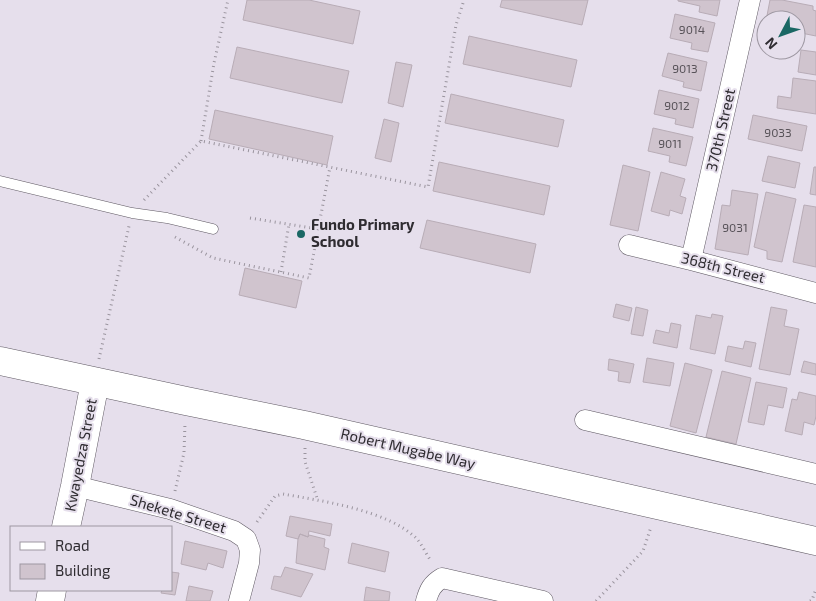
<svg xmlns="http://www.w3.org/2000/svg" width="816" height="601" font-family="'Exo 2',sans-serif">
  <rect width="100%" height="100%" fill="#e6dfec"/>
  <path fill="#d0c4ce" stroke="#b8acb6" d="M247,0H309L360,11L353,44L243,20Z
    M502,0H588L582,25L500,7Z
    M678,0H720L717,16L699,12L700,6L678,1Z
    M770,0H782L813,6V10L816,11V36L796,32V20H766V26H765Z
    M675,14L715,23L708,52L691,49L692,43L670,38Z
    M469,36L577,60L571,87L463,64Z
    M237,47L349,71L342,103L230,78Z
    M801,50L816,52V75L798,72Z
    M668,53L707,62L701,91L683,87L684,82L662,76Z
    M396,62L412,65L403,107L388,103Z
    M793,78L816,81V114L777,108L778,96L791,98Z
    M659,90L699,99L693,128L675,124L676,119L654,114Z
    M451,94L564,120L558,147L445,123Z
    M215,110L333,136L327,165L209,139Z
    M753,115L807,126L802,151L748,139Z
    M384,119L399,123L391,162L375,158Z
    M653,128L693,137L686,166L669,162L670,156L648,151Z
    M768,156L800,163L795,188L762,181Z
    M439,162L550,186L544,215L433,191Z
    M623,165L650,172L638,231L610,225Z
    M814,167H816V195L810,194Z
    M661,172L685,179L680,196L686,198L682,214L670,210L669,216L651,211Z
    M732,190L758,194L748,255L715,249L722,205L730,206Z
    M766,192L796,199L782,262L767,259V251L754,247Z
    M804,205L816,207V267L793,262Z
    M427,220L536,244L530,273L420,248Z
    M245,268L302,281L296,308L239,295Z
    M616,304L632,308L629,321L613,317Z
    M636,307L648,310L643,336L631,334Z
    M771,307L787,310L784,326L799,329L790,375L759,369Z
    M712,314L723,316L715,354L690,349L696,315L711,318Z
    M671,323L681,325L677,348L653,343L656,330L669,333Z
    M745,341L756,343L751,367L725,361L728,346L743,349Z
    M647,358L674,363L670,386L643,382Z
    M609,359L634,364L630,383L618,381L619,372L608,370Z
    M804,361L816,364V375L801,372Z
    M685,363L712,370L696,433L670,426Z
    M722,371L751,378L736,444L706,437Z
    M756,382L787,388L783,408L768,405L764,425L748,422Z
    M799,392L816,396V416L814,425L804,422L802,435L785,431L792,399L797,400Z
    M290,516L332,524L330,536L309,531L308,537L300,534L298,539L286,536Z
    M300,534L308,537L309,535L325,539L324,547L329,549L325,570L296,563L298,539Z
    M185,541L227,551L223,568L208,563L206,570L181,564Z
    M352,543L389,552L385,572L348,563Z
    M285,567L313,574L301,597L271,589L274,576L281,577Z
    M171,572L179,573L175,595L161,593L162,590H171Z
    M189,586L213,591L210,601H186Z
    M366,587L390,592L389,601H364Z"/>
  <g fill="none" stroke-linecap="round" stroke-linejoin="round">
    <defs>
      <path id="lane" d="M0,181L132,213L167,218L213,229"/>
      <path id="street" d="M629,245L691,260L816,293
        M691,260L750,0
        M585,420L816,474
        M75,486L170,509L234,531L246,539L250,550L249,563L239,601
        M426,601C429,590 432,584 442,578L543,601"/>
      <path id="secondary" d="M0,361L186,401L304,425L816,541
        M66,527L75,486L95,382
        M50,601L52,590"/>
    </defs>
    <use href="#lane" stroke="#5f5963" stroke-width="11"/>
    <use href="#street" stroke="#5f5963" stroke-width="21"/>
    <use href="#secondary" stroke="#5f5963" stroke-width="29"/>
    <path stroke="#9a949e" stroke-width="3" stroke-dasharray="1 4" stroke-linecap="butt" d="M201,141L214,63L228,0
      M144,200L201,141L428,187L456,25L464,0
      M250,218L318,229
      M175,237L213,258L309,278L330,167
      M281,272L289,224
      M99,359L129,226
      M305,448V462L318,501
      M175,491L184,453L185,423
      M257,522L275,496L283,494C322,501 387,510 416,538C422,544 426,554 431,561
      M596,601L643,551L651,527
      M810,601L812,600L816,589"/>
    <use href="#lane" stroke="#fff" stroke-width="10"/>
    <use href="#street" stroke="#fff" stroke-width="20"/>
    <use href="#secondary" stroke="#fff" stroke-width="28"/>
  </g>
  <circle fill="#1a6764" stroke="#e6dfec" stroke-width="2" cx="301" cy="234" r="5"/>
  <g text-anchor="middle" stroke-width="4" stroke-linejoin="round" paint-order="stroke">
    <g font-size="12" fill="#575258">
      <text x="692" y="34">9014</text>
      <text x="685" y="73">9013</text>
      <text x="677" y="110">9012</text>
      <text x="778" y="137">9033</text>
      <text x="670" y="148">9011</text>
      <text x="735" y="232">9031</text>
    </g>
    <g font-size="15" fill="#2f2c31" stroke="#e6dfec">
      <text transform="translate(721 130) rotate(-77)" y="5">370th Street</text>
      <text transform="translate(723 268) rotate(14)" y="5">368th Street</text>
      <text transform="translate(408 449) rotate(13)" y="5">Robert Mugabe Way</text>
      <text transform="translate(81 455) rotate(-79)" y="5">Kwayedza Street</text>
      <text transform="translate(178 514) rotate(17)" y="5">Shekete Street</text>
    </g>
    <g font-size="15" font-weight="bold" fill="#2f2c31" stroke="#e6dfec" text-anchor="start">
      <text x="311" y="230">Fundo Primary<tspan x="311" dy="17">School</tspan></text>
    </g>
  </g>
  <rect x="10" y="526" width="162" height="65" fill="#e6dfec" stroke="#9d97a1"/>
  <rect x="20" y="542" width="25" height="8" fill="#ffffff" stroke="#9d97a1"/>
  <text x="55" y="551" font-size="15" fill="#2f2c31">Road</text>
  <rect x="20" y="564" width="25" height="15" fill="#d0c4ce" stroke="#9d97a1"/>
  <text x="55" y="576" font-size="15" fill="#2f2c31">Building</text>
  <g transform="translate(781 35) rotate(229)"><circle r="24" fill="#e6dfec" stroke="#9d97a1"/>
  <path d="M0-4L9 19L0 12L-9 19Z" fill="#1a6764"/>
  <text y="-8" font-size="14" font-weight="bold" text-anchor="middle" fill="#2f2c31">N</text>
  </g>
</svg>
